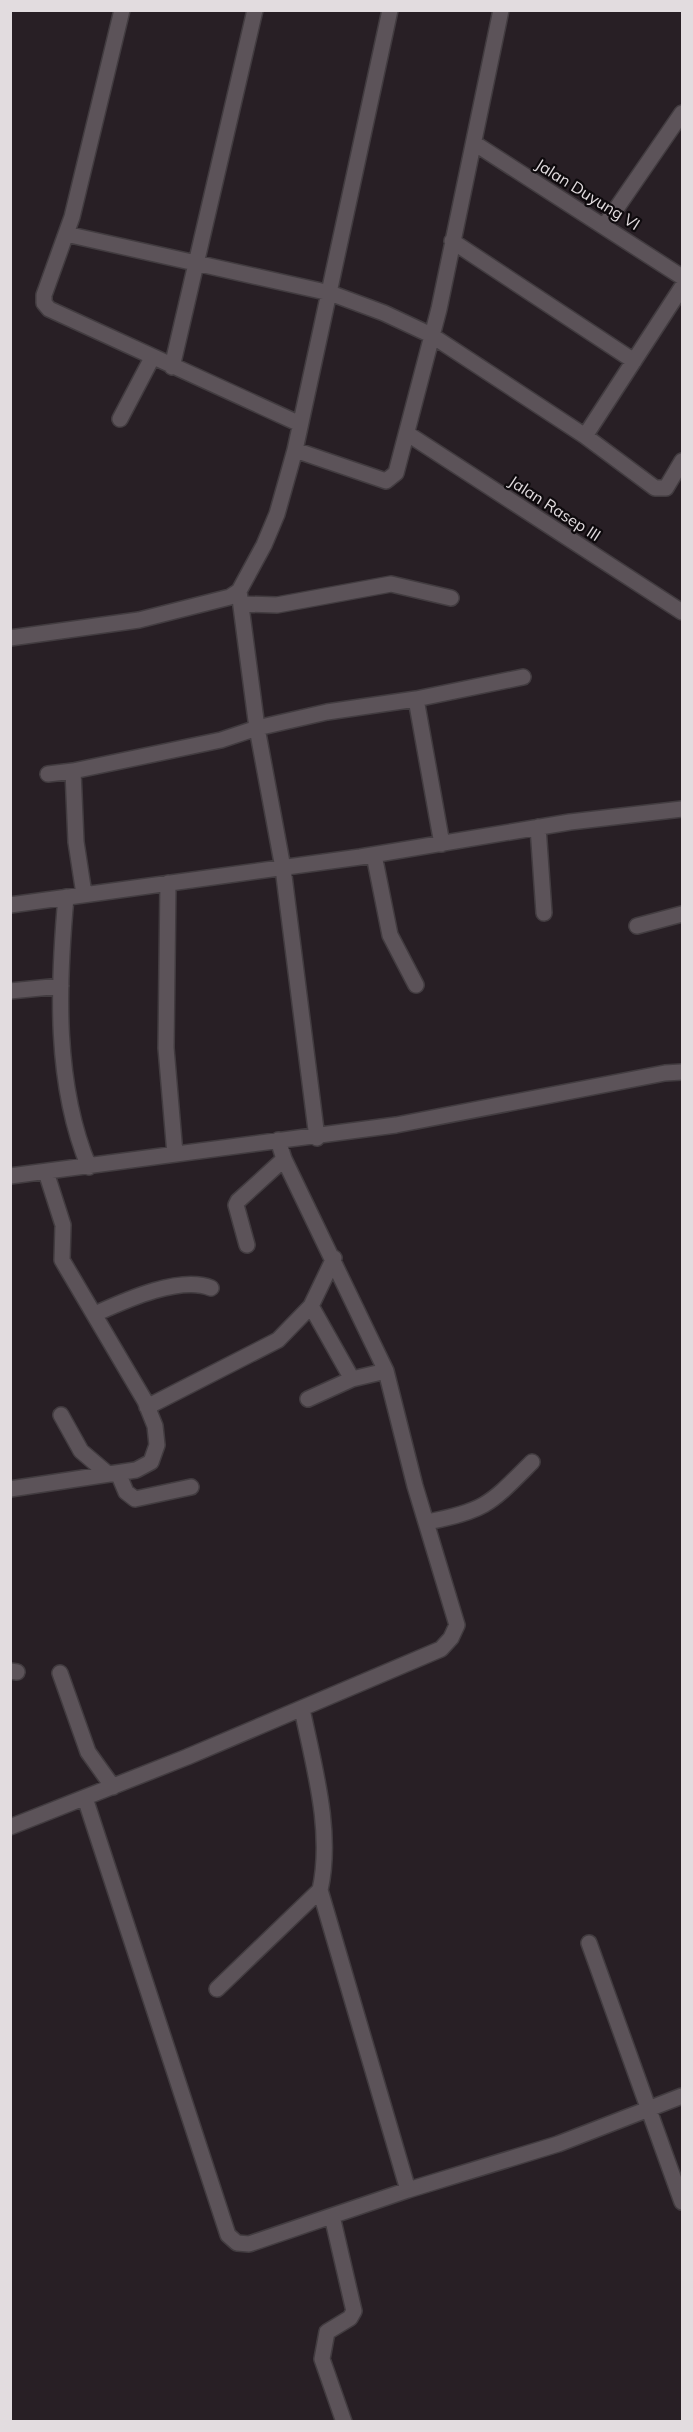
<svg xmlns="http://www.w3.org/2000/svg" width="693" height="2432" font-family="Mulish,sans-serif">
  <rect width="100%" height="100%" fill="#281f25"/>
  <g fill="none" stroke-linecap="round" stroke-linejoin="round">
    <defs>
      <path id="minor" d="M122,10L72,217L44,295V303L49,309L300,424
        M474,143L682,277
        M605,225L682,113
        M66,234L330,293L384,313L431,335L585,436L655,488H666L682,461
        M452,241L634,361
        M172,367L255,10
        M120,419L152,358
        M408,434L682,612
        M585,436L682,287
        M295,450L386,481L396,473L439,309L501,10
        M239,591L257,728L283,868L317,1138
        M241,604L277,605L391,584L451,598
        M10,638L139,620L230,597L239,591L264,545L277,514L295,450L390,10
        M416,699L442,844
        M73,771L221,740L257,728L327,712L416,699L523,677
        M48,774L73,771L76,842L84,894
        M538,827L544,913
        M374,855L390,935L416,985
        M168,883L166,1048L175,1154
        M66,897C58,985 54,1084 89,1167
        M10,905L360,857L570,822L682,809
        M637,926L682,914
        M10,991L61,986
        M10,1176L396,1125L665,1073L682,1072
        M247,1245L236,1205L238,1201L284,1159
        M334,1258L311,1306L352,1379L386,1371
        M95,1314C124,1301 180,1275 211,1288
        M308,1399L352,1379
        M147,1407L278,1340L311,1306
        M61,1415L81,1451L108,1474
        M118,1473L126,1492L135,1499L191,1487
        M10,1489L136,1470L151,1462L157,1445L155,1426L145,1401L62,1260L63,1225L46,1172
        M427,1522C486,1511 491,1503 532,1462
        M10,1671L17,1672
        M60,1673L88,1752L113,1787
        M85,1798L228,2235L237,2243L249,2244L408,2190
        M10,1827L187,1757L441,1649L451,1638L457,1625L415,1486L386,1371L284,1159L278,1140
        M320,1890L408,2190L558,2144L682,2096
        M589,1943L682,2202
        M217,1989L320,1890C333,1832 314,1767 302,1709
        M332,2216L354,2311L350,2318L327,2332L322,2359L344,2422"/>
    </defs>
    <use href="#minor" stroke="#423c40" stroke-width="18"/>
    <use href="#minor" stroke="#5c5359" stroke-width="15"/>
  </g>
  <g text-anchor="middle" stroke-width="4.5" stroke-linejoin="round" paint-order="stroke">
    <g font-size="16" fill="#e2dcdf" stroke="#0e0a0d">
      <text transform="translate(588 194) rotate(32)" y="6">Jalan Duyung VI</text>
      <text transform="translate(555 508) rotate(33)" y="6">Jalan Rasep III</text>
    </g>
  </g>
  <rect width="693" height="2432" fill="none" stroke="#e2dcdf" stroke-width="24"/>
</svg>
